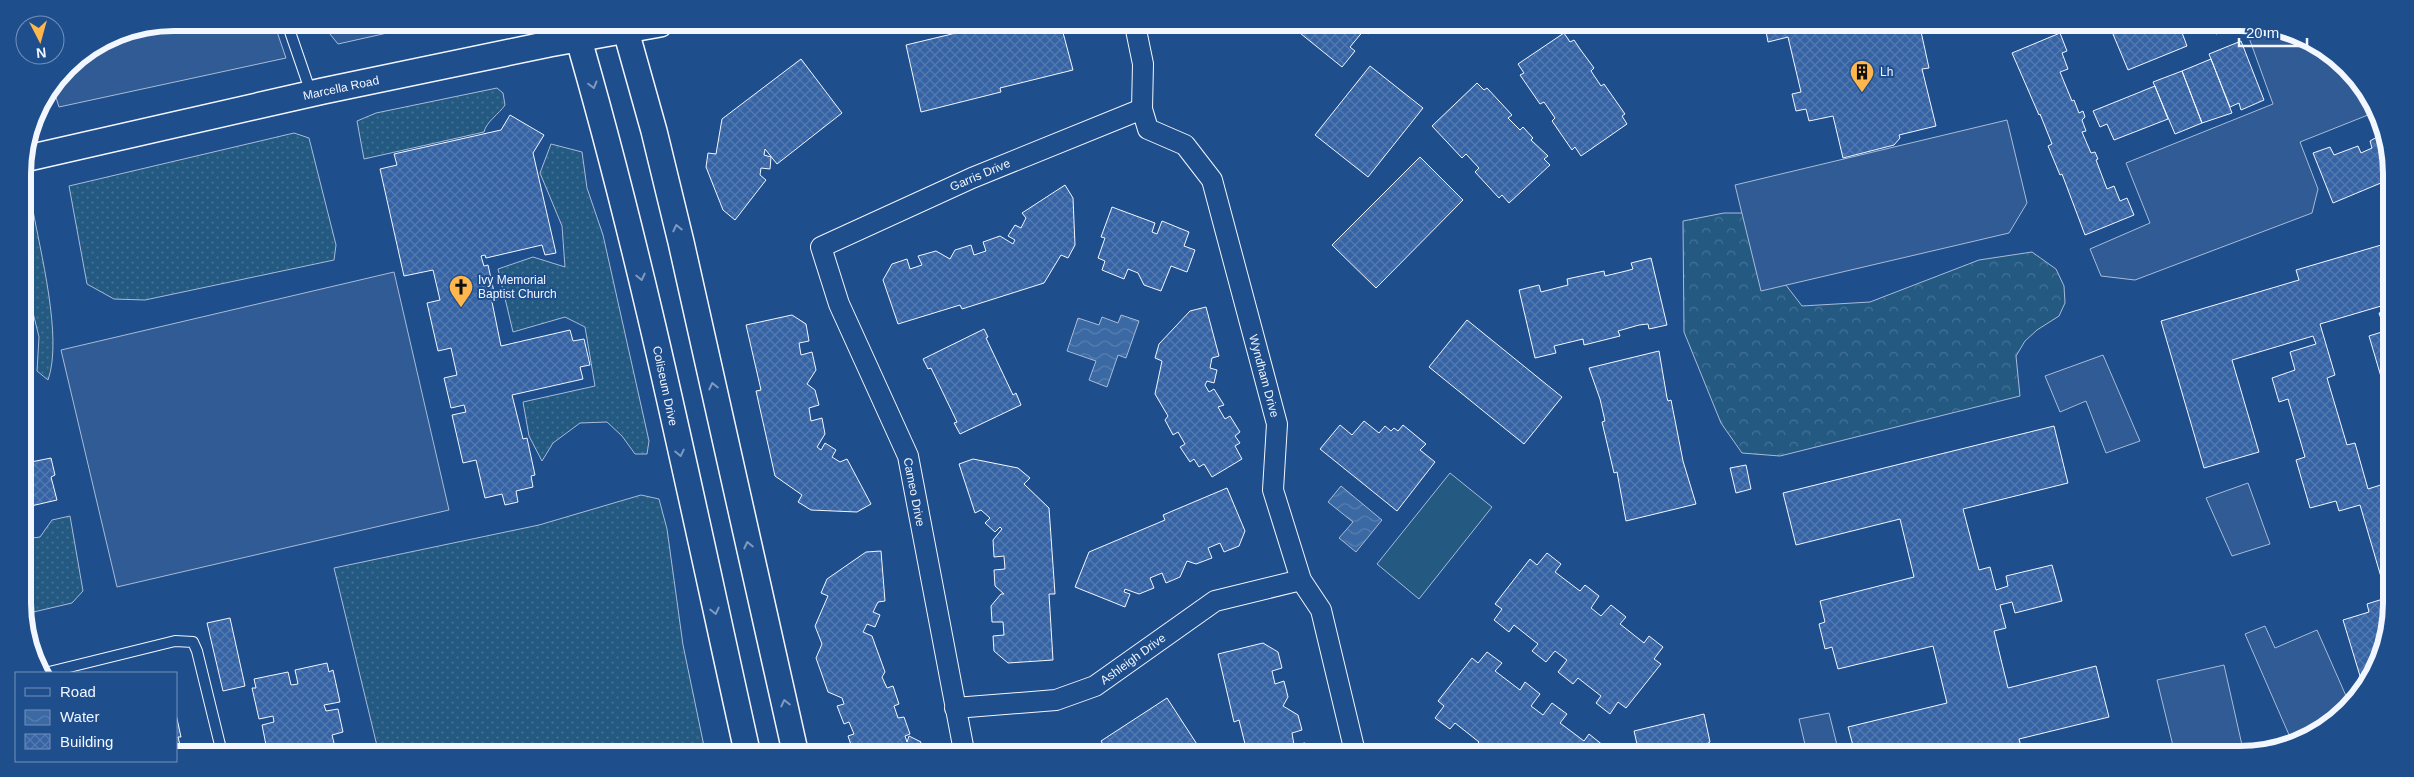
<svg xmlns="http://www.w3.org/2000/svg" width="2414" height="777" font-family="Helvetica,sans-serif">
  <defs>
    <pattern id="grass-dots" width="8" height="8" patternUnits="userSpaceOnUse" patternTransform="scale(1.25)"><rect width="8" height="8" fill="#245a82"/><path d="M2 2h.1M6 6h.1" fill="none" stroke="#447295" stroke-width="1.8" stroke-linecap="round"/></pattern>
    <pattern id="forest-crowns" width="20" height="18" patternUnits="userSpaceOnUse" patternTransform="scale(1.25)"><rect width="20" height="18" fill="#245a82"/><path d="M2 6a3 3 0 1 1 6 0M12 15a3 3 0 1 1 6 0" fill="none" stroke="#447295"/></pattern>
    <pattern id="water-waves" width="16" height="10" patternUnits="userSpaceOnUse" patternTransform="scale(1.25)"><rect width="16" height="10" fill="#3b69a3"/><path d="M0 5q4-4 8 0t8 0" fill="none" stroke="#587fb1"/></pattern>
    <pattern id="building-cross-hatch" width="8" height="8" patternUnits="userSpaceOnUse" patternTransform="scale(1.25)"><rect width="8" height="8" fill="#3563a3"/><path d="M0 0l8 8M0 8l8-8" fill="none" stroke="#537ab1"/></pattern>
  </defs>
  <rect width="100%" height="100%" fill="#1f4e8c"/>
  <path fill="url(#grass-dots)" stroke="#a8bbd7" d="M497,88L503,93L505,105C499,114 486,122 484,132L364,159L357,121L376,113Z
    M294,133L309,138L336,245L334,260L145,300L114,299L87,284L69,186Z
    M551,144L582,152L587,188L603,235L649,441L647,454H635L622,436L607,422L580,423L553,443L542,461L529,436L523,402L595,386L585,327L565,317L513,332L498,269L533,257L565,267L562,226L540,173Z
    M23,193H27L32,205C40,251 63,338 48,380L37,371L39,337L23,272Z
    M641,495L659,499L667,529L683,645L705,751L378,750L334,568L539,525Z
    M70,516L83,591L72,603L25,614V539L40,537L52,520Z"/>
  <path fill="url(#forest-crowns)" stroke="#a8bbd7" d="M1724,213H1756L1779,276L1802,306L1870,302L1979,260L2032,252L2056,269L2064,286L2065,303L2059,316L2037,330L2025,341L2016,356L2020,396L1780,456L1742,453L1721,423L1684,332L1683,221Z"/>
  <path fill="#245a82" stroke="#a8bbd7" d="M1450,473L1492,507L1419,599L1377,564Z"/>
  <path fill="#305b95" stroke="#a8bbd7" d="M174,23H274L286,58L59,107L53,88L67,67L116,34Z
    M321,23H432L338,44Z
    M2265,28H2279L2316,43L2354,74L2373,113L2300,142L2318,189L2312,213L2135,280L2101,276L2090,249L2150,223L2126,163L2273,104L2248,35Z
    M2007,120L2027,203L2009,233L1761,291L1735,185Z
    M394,272L449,510L117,587L61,350Z
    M2103,355L2140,441L2106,453L2086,401L2060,412L2045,376Z
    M2248,483L2270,544L2232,556L2206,498Z
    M2265,626L2275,648L2317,630L2350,705L2332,723L2298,743L2293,744L2245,634Z
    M2224,665L2244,754H2175L2157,680Z
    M1829,713L1839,753H1807L1799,719Z"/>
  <path fill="url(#water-waves)" stroke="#a8bbd7" d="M1121,315L1139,321L1126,358L1118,355L1107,387L1089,380L1096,361L1067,351L1078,318L1099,325L1102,317L1118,323Z
    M1341,486L1382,520L1356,552L1339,538L1353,522L1328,502Z"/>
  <path fill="url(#building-cross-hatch)" stroke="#f2f6ff" d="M981,25H1061L1073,70L1000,88L1001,92L921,112L906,45L981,27Z
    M1290,25H1376L1369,34L1364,30L1350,47L1355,51L1342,67Z
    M1765,26L1920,27L1929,68L1922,69L1936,126L1899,135L1900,138L1894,145L1843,158L1833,116L1809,121L1806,109L1796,111L1792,94L1801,92L1788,37L1768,42Z
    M2110,27L2187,28L2181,30L2187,46L2128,70Z
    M2213,28H2232L2216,34Z
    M1564,33L1570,42L1574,40L1580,49L1594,68L1591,71L1601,86L1604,84L1625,114L1622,116L1627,124L1581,156L1575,147L1572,150L1552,121L1555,118L1544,102L1540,104L1520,75L1524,73L1518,64Z
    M2060,33L2067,51L2062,53L2068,69L2060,72L2072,101L2074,100L2079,113L2083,111L2085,117L2082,120L2086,131L2082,132L2091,153L2095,152L2098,159L2096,160L2107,189L2114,186L2120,201L2127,198L2134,215L2085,235L2062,174L2060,175L2048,146L2052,144L2040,114L2039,115L2012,53Z
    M2241,41L2264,100L2241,110L2239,103L2230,107L2209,54Z
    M801,59L842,113L777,164L765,149L764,155L771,157L770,169L761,168L760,175L766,180L735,220L723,210L706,167L708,153L716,154L722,119Z
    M2211,59L2232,113L2202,123L2182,71Z
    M1370,66L1423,108L1368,177L1315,135Z
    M2182,71L2202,123L2175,134L2153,82Z
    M1477,83L1484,90L1487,88L1512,115L1508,118L1520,130L1523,127L1533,138L1531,140L1548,156L1544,159L1550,165L1509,203L1502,195L1499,198L1475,172L1479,168L1466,154L1462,158L1432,126Z
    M2155,86L2168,119L2114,140L2107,124L2100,127L2093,111Z
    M510,115L544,135L533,153L556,253L545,255L542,245L486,258L485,255L481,256L484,266L488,265L496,301L492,302L501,346L570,330L573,341L584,339L590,365L580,367L583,379L512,395L523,439L527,438L535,475L531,476L533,487L516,491L518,502L505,505L502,494L485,498L476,460L463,463L452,415L466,412L464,405L451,408L444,378L457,375L451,348L438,351L427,303L440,300L433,270L404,276L380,169L397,165L394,154L501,130Z
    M2380,127L2389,145L2388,180L2333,203L2313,153L2330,147L2334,155L2358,146L2361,153L2372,148L2370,141L2377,137L2374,129Z
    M1420,157L1463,200L1376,288L1332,245Z
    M1065,185L1073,198L1075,245L1068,258L1061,255L1044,283L962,309L960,305L898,324L883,280L892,264L907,259L910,269L922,265L918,256L936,251L950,259L955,250L971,245L974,255L986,251L983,242L1000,236L1013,244L1015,240L1008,236L1015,225L1021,228L1026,218L1022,213Z
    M1112,207L1155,223L1152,232L1157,234L1162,221L1189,232L1184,246L1195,250L1187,272L1171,266L1161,291L1144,285L1138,273L1128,269L1124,279L1102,270L1105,261L1098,258L1105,238L1101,237Z
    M2388,243V304L2320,324L2335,375L2327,378L2347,445L2355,443L2368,489L2387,483L2386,594L2360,505L2339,511L2336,501L2310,508L2296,460L2305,457L2288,399L2279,402L2272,378L2295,370L2290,352L2316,344L2313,336L2232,360L2259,452L2204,468L2161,321L2299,280L2296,270Z
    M1651,258L1667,325L1649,329L1648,324L1639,325L1618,331L1620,336L1584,345L1583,339L1554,346L1556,353L1535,358L1519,290L1539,285L1541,292L1568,285L1567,279L1604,271L1605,276L1626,271L1633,269L1631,263Z
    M1206,307L1219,356L1212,358L1210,368L1217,370L1214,383L1207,381L1205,385L1209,392L1214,389L1224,405L1218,407L1225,419L1230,416L1240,432L1235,436L1240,443L1235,446L1242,459L1212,477L1204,464L1199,467L1194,459L1190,462L1180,447L1185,444L1178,432L1173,435L1165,420L1168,416L1155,394L1162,361L1155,358L1159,344L1190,311Z
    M2388,311L2387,397L2369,336L2385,331L2379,313Z
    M792,315L806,324L809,341L799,343L801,355L812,352L816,370L807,384L815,390L819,405L809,408L811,421L822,418L825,434L817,447L821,450L825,443L836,450L832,457L840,462L847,459L871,504L857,512L811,510L798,502L802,495L775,476L756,391L761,390L746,325Z
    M1467,320L1562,397L1524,444L1429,367Z
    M984,329L988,337L986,338L1013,395L1016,393L1021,405L960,434L954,423L957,422L931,368L928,369L923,359Z
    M1659,351L1667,398L1668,401L1671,400L1683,461L1696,504L1626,521L1617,472L1614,473L1602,422L1605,421L1600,399L1589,368Z
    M1364,421L1379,433L1385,426L1391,431L1394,428L1398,431L1403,425L1426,444L1420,450L1435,462L1397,511L1320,449L1340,425L1352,435Z
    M2054,426L2068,483L1963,509L1979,570L1990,567L1996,590L2008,586L2006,576L2052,565L2062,601L2015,613L2012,602L2000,605L2006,628L1994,631L2008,688L2096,666L2109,717L2019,739L2023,754L1855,753L1848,727L1947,703L1933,646L1838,669L1832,647L1825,649L1819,624L1825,622L1820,601L1914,577L1900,519L1796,545L1783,493Z
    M26,437L31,462L51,458L55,475L51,477L57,500L31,506L30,500L25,501Z
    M973,459L1018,468L1030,478L1024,484L1049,508L1055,594H1049L1053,660L1008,663L994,651L993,636L1004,635L1003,622H992L991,606L1001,594H1004L995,586L994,570L1005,569L1004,556L994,557L993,540L1002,529L1000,527L995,532L985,523L990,518L981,510L975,513L959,464Z
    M1746,465L1751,489L1736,493L1730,468Z
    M1227,488L1245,531L1239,546L1224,552L1220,543L1208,548L1212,558L1196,564L1187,561L1180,577L1166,583L1162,573L1150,578L1154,588L1139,594L1125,589L1124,592L1130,594L1125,607L1075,587L1089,552L1165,520L1163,515Z
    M881,551L885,601L878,602L873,612L880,615L875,627L867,624L863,632L872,636L885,672L882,677L887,688L893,686L899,704L894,706L898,718L904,717L910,734L905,736L907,742L909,736L921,742L918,749L922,751H853L848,736L854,734L849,722L844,724L837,706L844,704L842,698L828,692L816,658L822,644L815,626L828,596L821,593L827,579L866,552Z
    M1547,553L1561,564L1555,572L1580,591L1585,585L1599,596L1591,608L1601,616L1611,605L1626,617L1620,624L1644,643L1649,636L1663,647L1654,659L1661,664L1626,708L1618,702L1610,714L1596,703L1601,696L1578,678L1573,684L1558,672L1567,660L1555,651L1546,662L1532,651L1538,644L1514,625L1509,632L1494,620L1502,609L1495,604L1530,559L1537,565Z
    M2386,598V642L2364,689L2343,620L2369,612L2367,604Z
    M230,618L245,686L223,691L207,623Z
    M1263,643L1278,652L1282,668L1272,671L1275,684L1284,681L1288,697L1283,706L1298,715L1302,730L1292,733L1294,745L1305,743L1308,752H1247L1239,720L1234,722L1218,654Z
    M1487,652L1502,663L1495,671L1520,690L1525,682L1540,694L1531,706L1543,715L1552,703L1567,714L1560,723L1584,741L1589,734L1604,746L1599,753L1500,752L1496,749L1494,752H1479L1473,748L1479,742L1455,723L1450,729L1435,718L1444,706L1438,701L1472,658L1478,663Z
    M327,663L329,672L333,670L340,702L324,705L326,711L338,709L343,732L332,735L335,747L345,744L346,750H267L262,725L274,722L273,716L259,719L252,688H256L254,679L288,672L291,685L298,684L295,670Z
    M1167,698L1202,752H1107L1101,741Z
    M176,714L181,737H178L181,749H176Z
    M1704,714L1710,742L1708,743L1710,753H1639L1634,731Z"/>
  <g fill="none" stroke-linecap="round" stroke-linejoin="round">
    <defs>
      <path id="service" d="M287,23L311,93
        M45,673L175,641L193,642L197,651L221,749"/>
      <path id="minor" d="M1135,25L1143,64L1142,109L1148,129L1185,145L1212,180L1277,424L1273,490L1301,580L1321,610L1355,752
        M955,708L1056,700L1095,686L1215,601L1301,580
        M964,751L908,456L839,304L821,247L972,178L1142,109"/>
      <path id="tertiary" d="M574,23C644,262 693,508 747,751
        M624,24L654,131L681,242L795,751
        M24,159L323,91L549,44L660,24"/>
    </defs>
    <use href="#service" stroke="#f2f6ff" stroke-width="12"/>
    <use href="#minor" stroke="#f2f6ff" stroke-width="22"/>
    <use href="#tertiary" stroke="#f2f6ff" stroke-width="28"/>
    <use href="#service" stroke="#1f4e8c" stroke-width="10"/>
    <use href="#minor" stroke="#1f4e8c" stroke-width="20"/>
    <use href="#tertiary" stroke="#1f4e8c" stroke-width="25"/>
  </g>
  <defs><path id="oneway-chevron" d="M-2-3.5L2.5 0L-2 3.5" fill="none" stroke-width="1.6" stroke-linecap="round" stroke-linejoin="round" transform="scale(1.25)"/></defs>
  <g stroke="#7e9ac0">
    <use href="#oneway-chevron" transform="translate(593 85) rotate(75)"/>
    <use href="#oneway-chevron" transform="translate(677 228) rotate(-103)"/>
    <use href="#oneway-chevron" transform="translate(641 277) rotate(77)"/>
    <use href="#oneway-chevron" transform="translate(713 386) rotate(-103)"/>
    <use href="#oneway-chevron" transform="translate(680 453) rotate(78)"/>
    <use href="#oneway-chevron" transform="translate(748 545) rotate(-103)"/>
    <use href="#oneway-chevron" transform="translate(715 611) rotate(77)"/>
    <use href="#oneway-chevron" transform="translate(785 703) rotate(-103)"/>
  </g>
  <defs>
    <symbol id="building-pin" viewBox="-11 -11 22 30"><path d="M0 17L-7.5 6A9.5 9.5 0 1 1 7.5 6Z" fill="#ffb74d" stroke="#1f4e8c"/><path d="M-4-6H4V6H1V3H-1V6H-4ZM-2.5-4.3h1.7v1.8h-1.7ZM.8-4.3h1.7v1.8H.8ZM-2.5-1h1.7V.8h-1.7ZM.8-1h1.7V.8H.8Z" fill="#111"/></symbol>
    <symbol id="church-pin" viewBox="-11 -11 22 30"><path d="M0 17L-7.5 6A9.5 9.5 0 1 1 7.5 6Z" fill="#ffb74d" stroke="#1f4e8c"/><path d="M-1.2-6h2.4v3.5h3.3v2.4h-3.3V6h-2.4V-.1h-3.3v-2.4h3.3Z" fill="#111"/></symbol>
  </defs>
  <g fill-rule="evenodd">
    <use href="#building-pin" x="1848" y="58" width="28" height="38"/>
    <use href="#church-pin" x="447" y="273" width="28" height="38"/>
  </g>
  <g text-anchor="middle" stroke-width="4" stroke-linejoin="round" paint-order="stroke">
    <g font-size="12" fill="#f2f6ff" stroke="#1f4e8c" text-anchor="start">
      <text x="1880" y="76">Lh</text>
      <text x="478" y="284">Ivy Memorial<tspan x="478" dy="14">Baptist Church</tspan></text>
    </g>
    <g font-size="12" fill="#f2f6ff" stroke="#1f4e8c">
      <text transform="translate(341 88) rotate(-12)" y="4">Marcella Road</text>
      <text transform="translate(980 175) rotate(-23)" y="4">Garris Drive</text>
      <text transform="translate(1264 376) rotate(75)" y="4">Wyndham Drive</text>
      <text transform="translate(665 386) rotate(78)" y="4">Coliseum Drive</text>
      <text transform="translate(914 492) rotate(79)" y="4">Cameo Drive</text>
      <text transform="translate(1133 659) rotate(-36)" y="4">Ashleigh Drive</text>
    </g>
  </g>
  <path d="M0 0H2414V777H0ZM174 31H2240A143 143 0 0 1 2383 174V603A143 143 0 0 1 2240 746H174A143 143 0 0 1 31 603V174A143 143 0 0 1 174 31Z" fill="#1f4e8c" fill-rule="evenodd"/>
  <path fill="none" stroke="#f2f6ff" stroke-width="6" d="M174 31H2240A143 143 0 0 1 2383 174V603A143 143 0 0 1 2240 746H174A143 143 0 0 1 31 603V174A143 143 0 0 1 174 31Z"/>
  <rect x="15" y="672" width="162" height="90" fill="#1f4e8c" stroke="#7391ba"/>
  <rect x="25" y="688" width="25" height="8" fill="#1f4e8c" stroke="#7391ba"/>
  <text x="60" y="697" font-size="15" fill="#f2f6ff">Road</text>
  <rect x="25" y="710" width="25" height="15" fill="url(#water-waves)" stroke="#7391ba"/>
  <text x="60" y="722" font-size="15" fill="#f2f6ff">Water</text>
  <rect x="25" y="734" width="25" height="15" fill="url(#building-cross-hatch)" stroke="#7391ba"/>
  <text x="60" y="747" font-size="15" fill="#f2f6ff">Building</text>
  <g transform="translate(40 40) rotate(174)"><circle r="24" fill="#1f4e8c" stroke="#7391ba"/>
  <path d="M0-4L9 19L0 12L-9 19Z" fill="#ffb74d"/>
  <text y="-8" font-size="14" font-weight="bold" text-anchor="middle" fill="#f2f6ff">N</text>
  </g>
  <path d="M2239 38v8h68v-8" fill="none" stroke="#f2f6ff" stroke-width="2.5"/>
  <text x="2246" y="38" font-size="15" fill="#f2f6ff" stroke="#1f4e8c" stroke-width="4" paint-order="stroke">20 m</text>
</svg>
